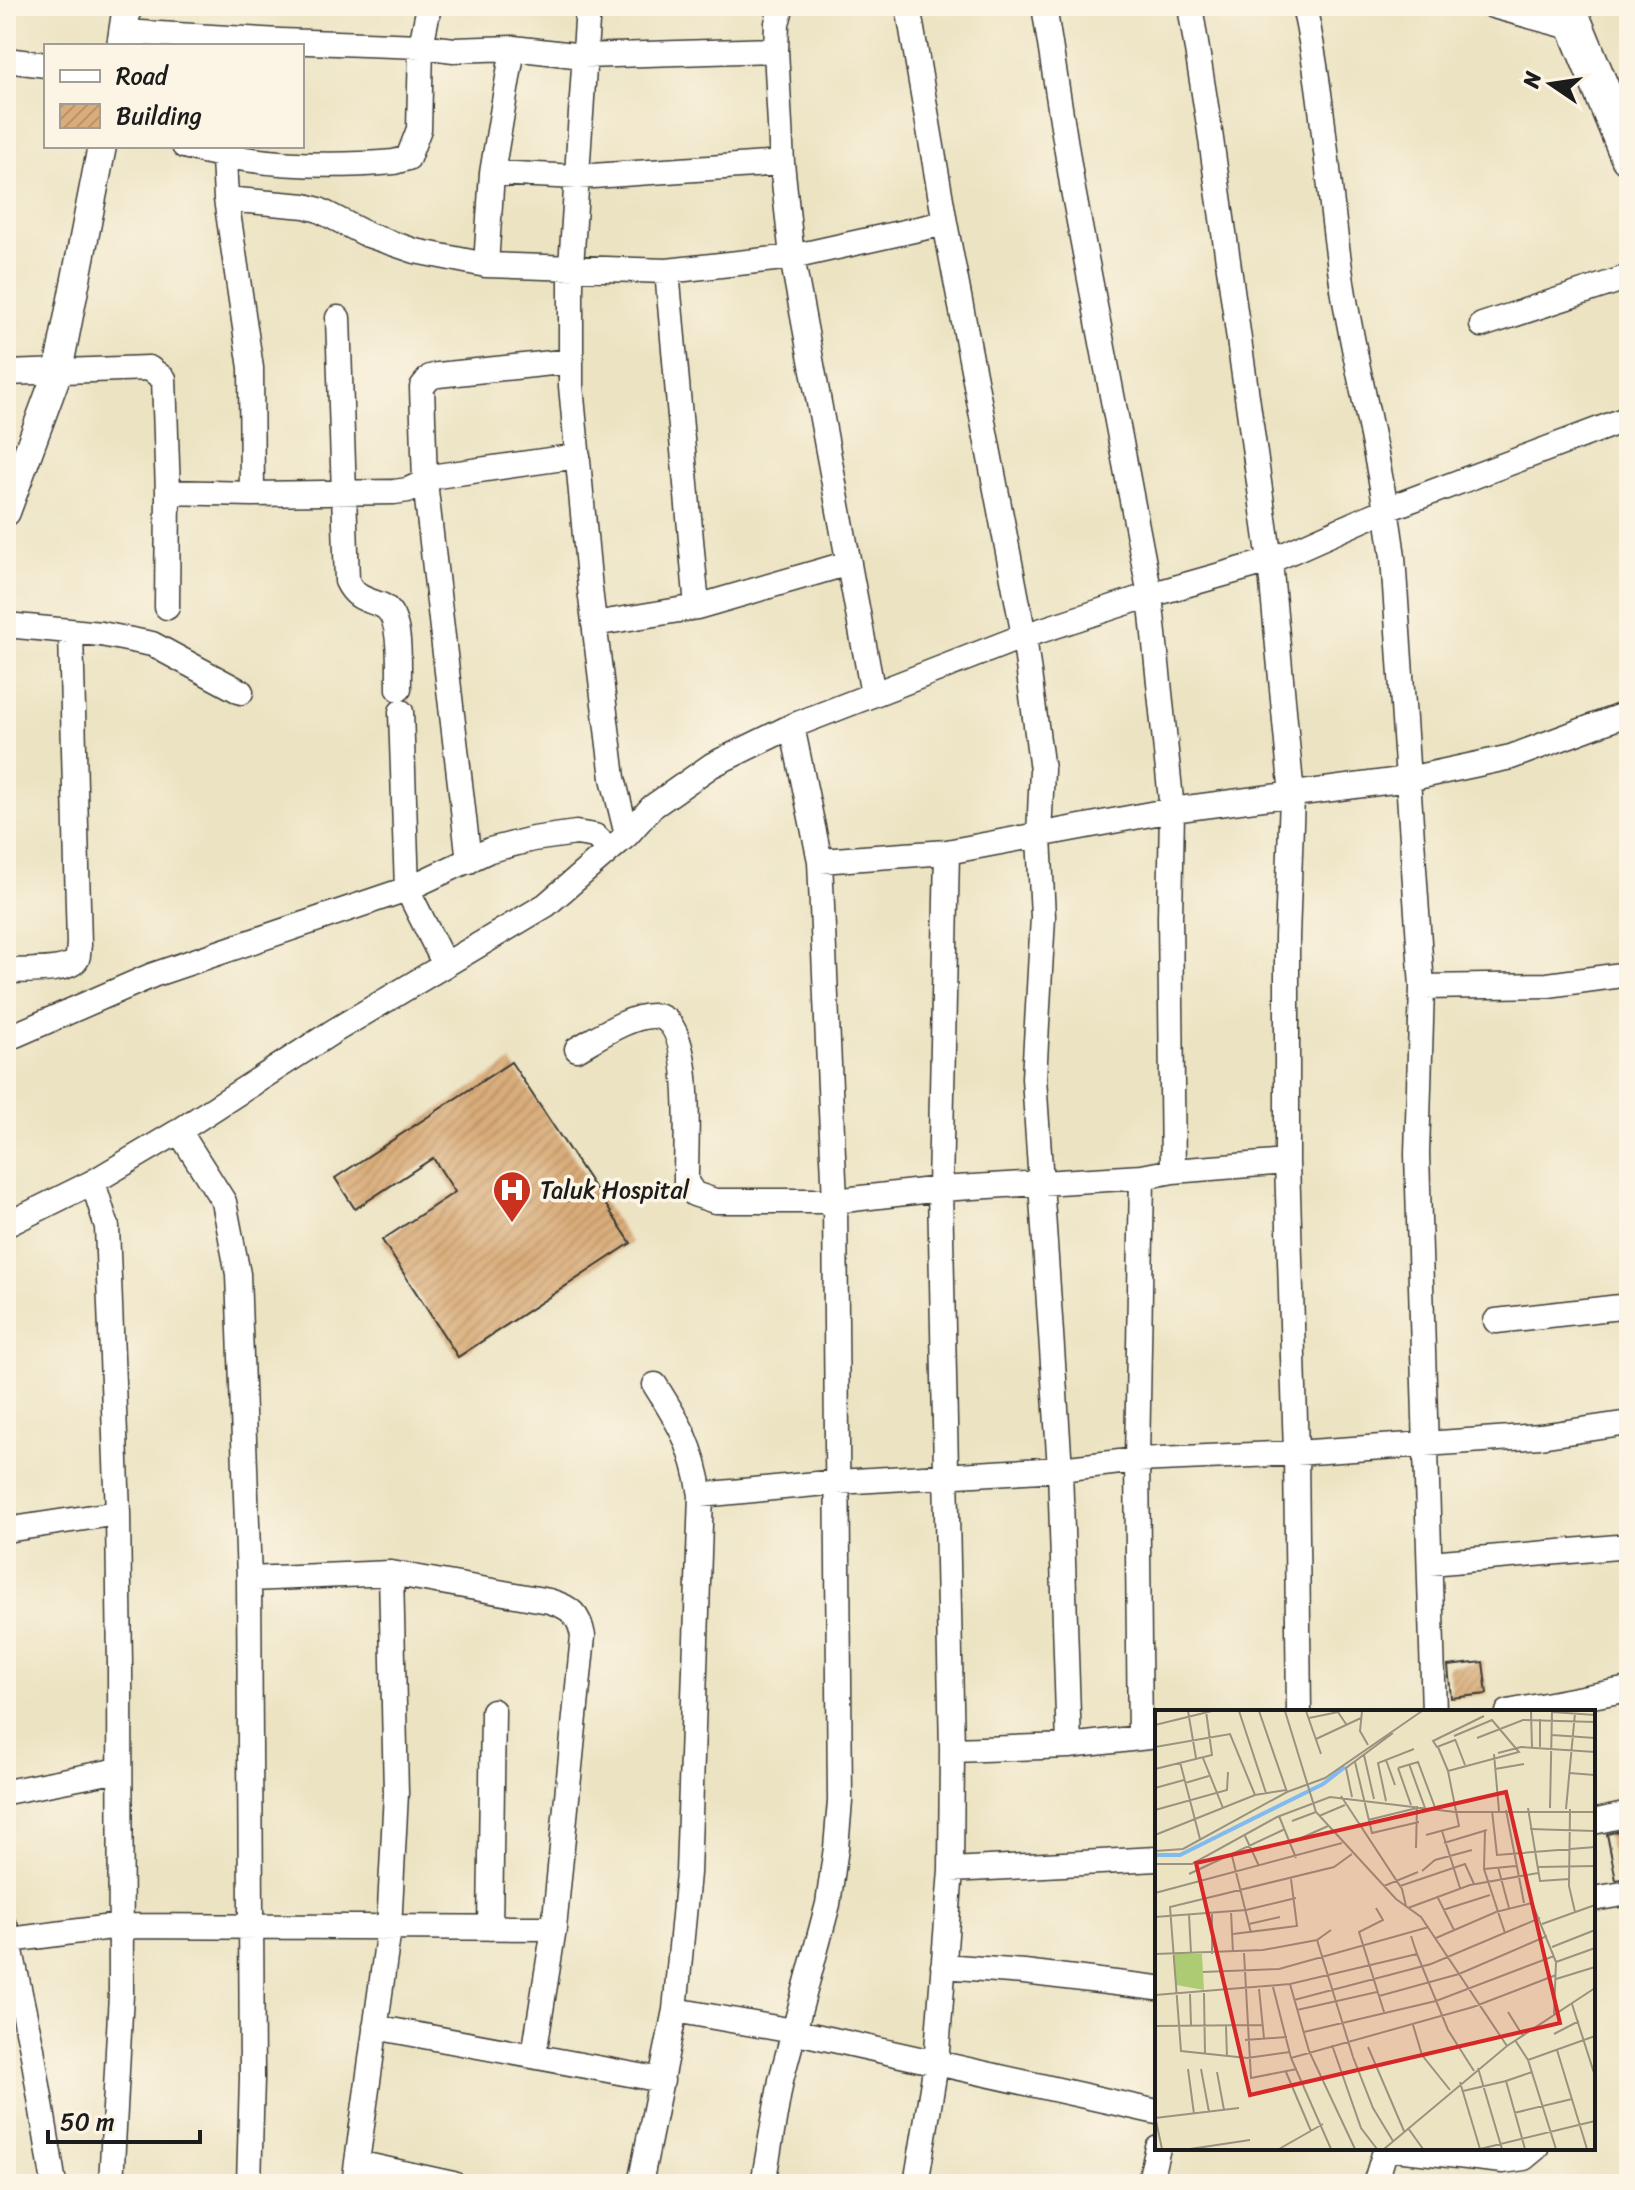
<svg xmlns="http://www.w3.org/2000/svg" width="1635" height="2190" font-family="Sriracha,sans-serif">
  <defs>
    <pattern id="building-hatch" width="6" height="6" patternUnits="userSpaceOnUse" patternTransform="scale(2)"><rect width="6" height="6" fill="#d9ac79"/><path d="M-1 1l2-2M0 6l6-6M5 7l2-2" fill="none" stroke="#ba9368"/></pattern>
  </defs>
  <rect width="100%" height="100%" fill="#fcf5e5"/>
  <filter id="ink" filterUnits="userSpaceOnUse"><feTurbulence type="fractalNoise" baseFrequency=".0125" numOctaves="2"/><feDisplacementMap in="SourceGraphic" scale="16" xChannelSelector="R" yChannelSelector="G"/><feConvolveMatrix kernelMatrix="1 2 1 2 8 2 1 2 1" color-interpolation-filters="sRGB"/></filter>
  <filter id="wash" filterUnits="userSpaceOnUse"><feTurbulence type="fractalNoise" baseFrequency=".006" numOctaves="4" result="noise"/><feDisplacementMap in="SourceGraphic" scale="32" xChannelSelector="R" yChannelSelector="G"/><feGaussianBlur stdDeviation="1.8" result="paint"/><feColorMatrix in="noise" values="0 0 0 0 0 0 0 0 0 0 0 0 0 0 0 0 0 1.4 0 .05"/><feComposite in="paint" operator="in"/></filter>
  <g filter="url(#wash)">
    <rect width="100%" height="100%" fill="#ece3c2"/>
    <g id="blocks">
      <path fill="url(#building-hatch)" d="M511,1062L631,1243L458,1357L382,1240L455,1192L433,1158L355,1209L335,1178Z
        M1483,1662L1487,1694L1451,1698L1448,1666Z
        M1629,1829V1878L1616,1880L1607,1834Z"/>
    </g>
  </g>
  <g filter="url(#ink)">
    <use href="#blocks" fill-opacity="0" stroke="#3b3a35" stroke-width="2"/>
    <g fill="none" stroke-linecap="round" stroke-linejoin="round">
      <defs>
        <path id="minor" d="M588,6L571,267V386L590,589L613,778L627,835
          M782,6L777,23L776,50L782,163L792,257L873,694
          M908,6L945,223L1024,636L1042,770L1039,836L1043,917L1034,1078L1060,1469L1069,1746
          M1044,6L1073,190L1150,595L1172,810L1170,917L1173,1171
          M1190,6L1209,125L1270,561L1292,796L1287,937V1162L1296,1453L1299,1712
          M1304,6C1325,101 1328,199 1344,295C1359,382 1382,469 1393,557L1422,987L1417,1154L1434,1712
          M1493,6L1574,28
          M123,32L280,41L421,46L454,50L513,48L583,56L776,50
          M6,60L46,65
          M184,146C253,166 323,168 394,162L408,158L419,129L421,46L429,6
          M224,158L226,199L251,368L252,494
          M492,173L578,177L782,163
          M226,199L305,206L319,210L368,235L415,251L486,265L667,271L792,257L945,223
          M486,265L492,173L513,48
          M667,271L697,607
          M338,318L347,581C355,598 365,599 381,605C404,614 398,668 399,689
          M1482,325L1629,277
          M6,373L149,368L164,379L168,492L167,607
          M168,492L252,494L394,492L408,490L437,476L578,456
          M594,624L697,607L849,563
          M6,625L101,634L152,644L241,692
          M401,712L407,889L445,965
          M947,852L1172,810L1408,779L1511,757L1629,713
          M469,861L425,482L422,387L430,377L438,375L571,361
          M820,861L947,852L940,1189L952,1750L951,1870L936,2064L916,2184
          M6,971C21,970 70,973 77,959C79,954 78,950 79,945L71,632
          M1422,987L1548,985L1629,974
          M6,1039L153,975L407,889L490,850L533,839L576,833L595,836L609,849
          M577,1049C597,1038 632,1014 655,1016C697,1018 685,1151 686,1182L694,1194L715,1201H835L940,1189L1142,1177L1173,1171L1287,1162
          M179,1131L224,1202L238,1274L249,1579L252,2078L249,2184
          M93,1182L107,1227L118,1513L120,1668L121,1994L111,2184
          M6,1225L93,1182L179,1131L334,1031L546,905L627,835L652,807L712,765L792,726L1024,636L1150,595L1270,561L1387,509L1629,418
          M1496,1321L1629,1306
          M701,1495L837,1482L1060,1469L1137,1460L1296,1453L1540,1436L1629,1423
          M6,1530L118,1513
          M1430,1563L1629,1546
          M249,1579L391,1573L549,1601C570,1607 579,1614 583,1636L554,1928L534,2055
          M1508,1712L1629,1689
          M1140,1738L1137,1460L1142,1177
          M952,1750L1069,1746L1157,1736
          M6,1792L119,1770
          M1593,1822L1629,1814
          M951,1870L1157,1859
          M1593,1899L1629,1893
          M6,1928L32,2049L54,2184
          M490,1928L493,1711
          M10,1940L119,1926L554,1928
          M943,1966L1024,1972L1157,1988
          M675,2010L793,2031L1157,2112
          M375,2027L662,2080
          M1386,2148L1503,2161L1524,2158L1536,2148
          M357,2163L453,2184
          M354,2184L389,1928L396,1793L391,1573
          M640,2184L675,2010L688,1873L701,1495C693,1446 681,1426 655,1385
          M763,2184L781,2080L828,1904L836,1848L840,1801L835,1201L820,861L792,726
          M1149,2184L1158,2148
          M1375,2184L1386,2148"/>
        <path id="tertiary" d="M121,46L127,6
          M6,512L58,371L102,146"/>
        <path id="primary" d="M1567,6L1629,157"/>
      </defs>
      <use href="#minor" stroke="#3b3a35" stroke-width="27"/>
      <use href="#tertiary" stroke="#3b3a35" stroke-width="31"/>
      <use href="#primary" stroke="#3b3a35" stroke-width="39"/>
      <use href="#minor" stroke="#fff" stroke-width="24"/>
      <use href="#tertiary" stroke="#fff" stroke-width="28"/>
      <use href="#primary" stroke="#fff" stroke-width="36"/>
    </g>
  </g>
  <defs>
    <symbol id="hospital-pin" viewBox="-11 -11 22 30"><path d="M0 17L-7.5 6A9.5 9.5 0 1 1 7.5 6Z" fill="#c8321e" stroke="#fcf5e5"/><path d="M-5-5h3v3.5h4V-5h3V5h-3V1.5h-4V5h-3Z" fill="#fff"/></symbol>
  </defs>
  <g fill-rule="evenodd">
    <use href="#hospital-pin" x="490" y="1168" width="44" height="60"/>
  </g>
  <g text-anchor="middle" stroke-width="7" stroke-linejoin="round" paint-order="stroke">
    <g font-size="24" fill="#1c1c1c" stroke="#fcf5e5" text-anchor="start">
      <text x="540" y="1198">Taluk Hospital</text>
    </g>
  </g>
  <g transform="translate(1155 1710)">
    <rect width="440" height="440" fill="#ece3c2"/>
    <path d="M18,244H47L49,280L21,275Z" fill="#adcb73"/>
    <path fill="none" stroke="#80baf1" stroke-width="4" d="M0,145H25L168,74L190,57"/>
    <path fill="none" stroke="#999380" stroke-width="2" d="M33,1L41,48M84,1L111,83M104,1L132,82M130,1L161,102L241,189L266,207L352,336M151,1L166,44M207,1L205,21L213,35M376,1L377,38M397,2L440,5M154,8L183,2L191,14M385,9V37M0,15L57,1M397,25L440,28M322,28L368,10L440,12M161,29L206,8M300,29L310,55M300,30L282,37L278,31L329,6M0,37L75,24L100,85M283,37L293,61M343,43L366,37L440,42M339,44L344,101M209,45L219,89M48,48L68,98M231,50L240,75M25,52L45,129M200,52L217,123L264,112M254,54L270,98M243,58L263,52L281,100M243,58L256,95M0,59L57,45L51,1M340,59L369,54M414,63L440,65M30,73L54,66M0,78L29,70M186,86L247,179L251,196M197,87L191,58L238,23M231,91L223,53L259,39M373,98L385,171L414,169M395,98L397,1M411,99L420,3M415,99L414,176L420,202M0,100L72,80L73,62M351,100L369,193M337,101L342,145L440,137M124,106L141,148M164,106L190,95M213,110L262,98M137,111L161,102M375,119L440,121M330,120L329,159L350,223M287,121L305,178M0,125L100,85L131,80M271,125L304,116L293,61L364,42L337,10L299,26M90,126L104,156M135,133L173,116M289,133L332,120M261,138L262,96M0,141L28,139L132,82L170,68L267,1M77,146L96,223M0,154H37L122,107L175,87L300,102H440M343,157L354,198M382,157L440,156M329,159L361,156M267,161L280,150L317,140M34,164L130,119M229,176L263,162M245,176L310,154L319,174M0,183L187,133M282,186L299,220M221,198L228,210L204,222L229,302M253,198L315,175L383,163M288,200L335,185M76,201L78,243M57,203V244M34,205L36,243M0,207L91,200L141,188M94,214L125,207M387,214L440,195M78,224L142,216L136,169M281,228L341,202L377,193L401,252L399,305M162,230L198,347L218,398L238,431M397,237L440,220M89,243L96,368L142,359M0,244L108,240L162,230L176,220M262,244L293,320L319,361M401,252L440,238M48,262L124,259L274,217M401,269L440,257M135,274L154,341L200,439M118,277L136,348L176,439M104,279L109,328M49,283L50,345M35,284L36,315M0,285L135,274L262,244L256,226M224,286L304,264L392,226M139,290L276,254L385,208M417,294L440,366M142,300L222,282M353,302L368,326M258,315L267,345L295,380M0,316L108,315M71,316L72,347M149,322L281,291L399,246M399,324L424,311M90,330L132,327M360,330L373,350L401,439M177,335L206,418L222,439M213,337L249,421M402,340L432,439M135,342L92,348L26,341L15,197L179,157L197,144M136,348L318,297L401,265M373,350L440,326M323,358L347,439M33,359L39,404M46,359L54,402M62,362L69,400M131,362L156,421M305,372L325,439M308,381L351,371M359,403L417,389M0,406L7,439M0,408L84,398M253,418L268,439M35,439L95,430M124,439L168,414M229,439L352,336L440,278M325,439L440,411M370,439L351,371L377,362"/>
    <path fill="#d62828" fill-opacity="0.15" stroke="#d62828" stroke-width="4" d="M351,82L405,313L95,385L41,153Z"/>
    <rect width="440" height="440" fill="none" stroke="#1c1c1c" stroke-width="4"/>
  </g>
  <rect width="1635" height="2190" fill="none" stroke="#fcf5e5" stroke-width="32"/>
  <rect x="44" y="44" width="260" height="104" fill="#fcf5e5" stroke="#a29e95" stroke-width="2"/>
  <rect x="60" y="70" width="40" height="12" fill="#ffffff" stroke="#a29e95" stroke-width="2"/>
  <text x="116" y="84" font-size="24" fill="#1c1c1c">Road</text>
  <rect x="60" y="104" width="40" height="24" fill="url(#building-hatch)" stroke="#a29e95" stroke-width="2"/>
  <text x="116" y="124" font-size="24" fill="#1c1c1c">Building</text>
  <g transform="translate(1551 84) rotate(283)" stroke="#fcf5e5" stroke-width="6" paint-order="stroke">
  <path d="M0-6L14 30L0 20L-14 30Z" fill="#1c1c1c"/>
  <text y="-12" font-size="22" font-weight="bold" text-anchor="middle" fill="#1c1c1c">N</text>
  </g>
  <path d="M48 2130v12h152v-12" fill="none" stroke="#1c1c1c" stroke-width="4"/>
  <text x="60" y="2130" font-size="24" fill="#1c1c1c" stroke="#fcf5e5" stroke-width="6" paint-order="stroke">50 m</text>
</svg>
